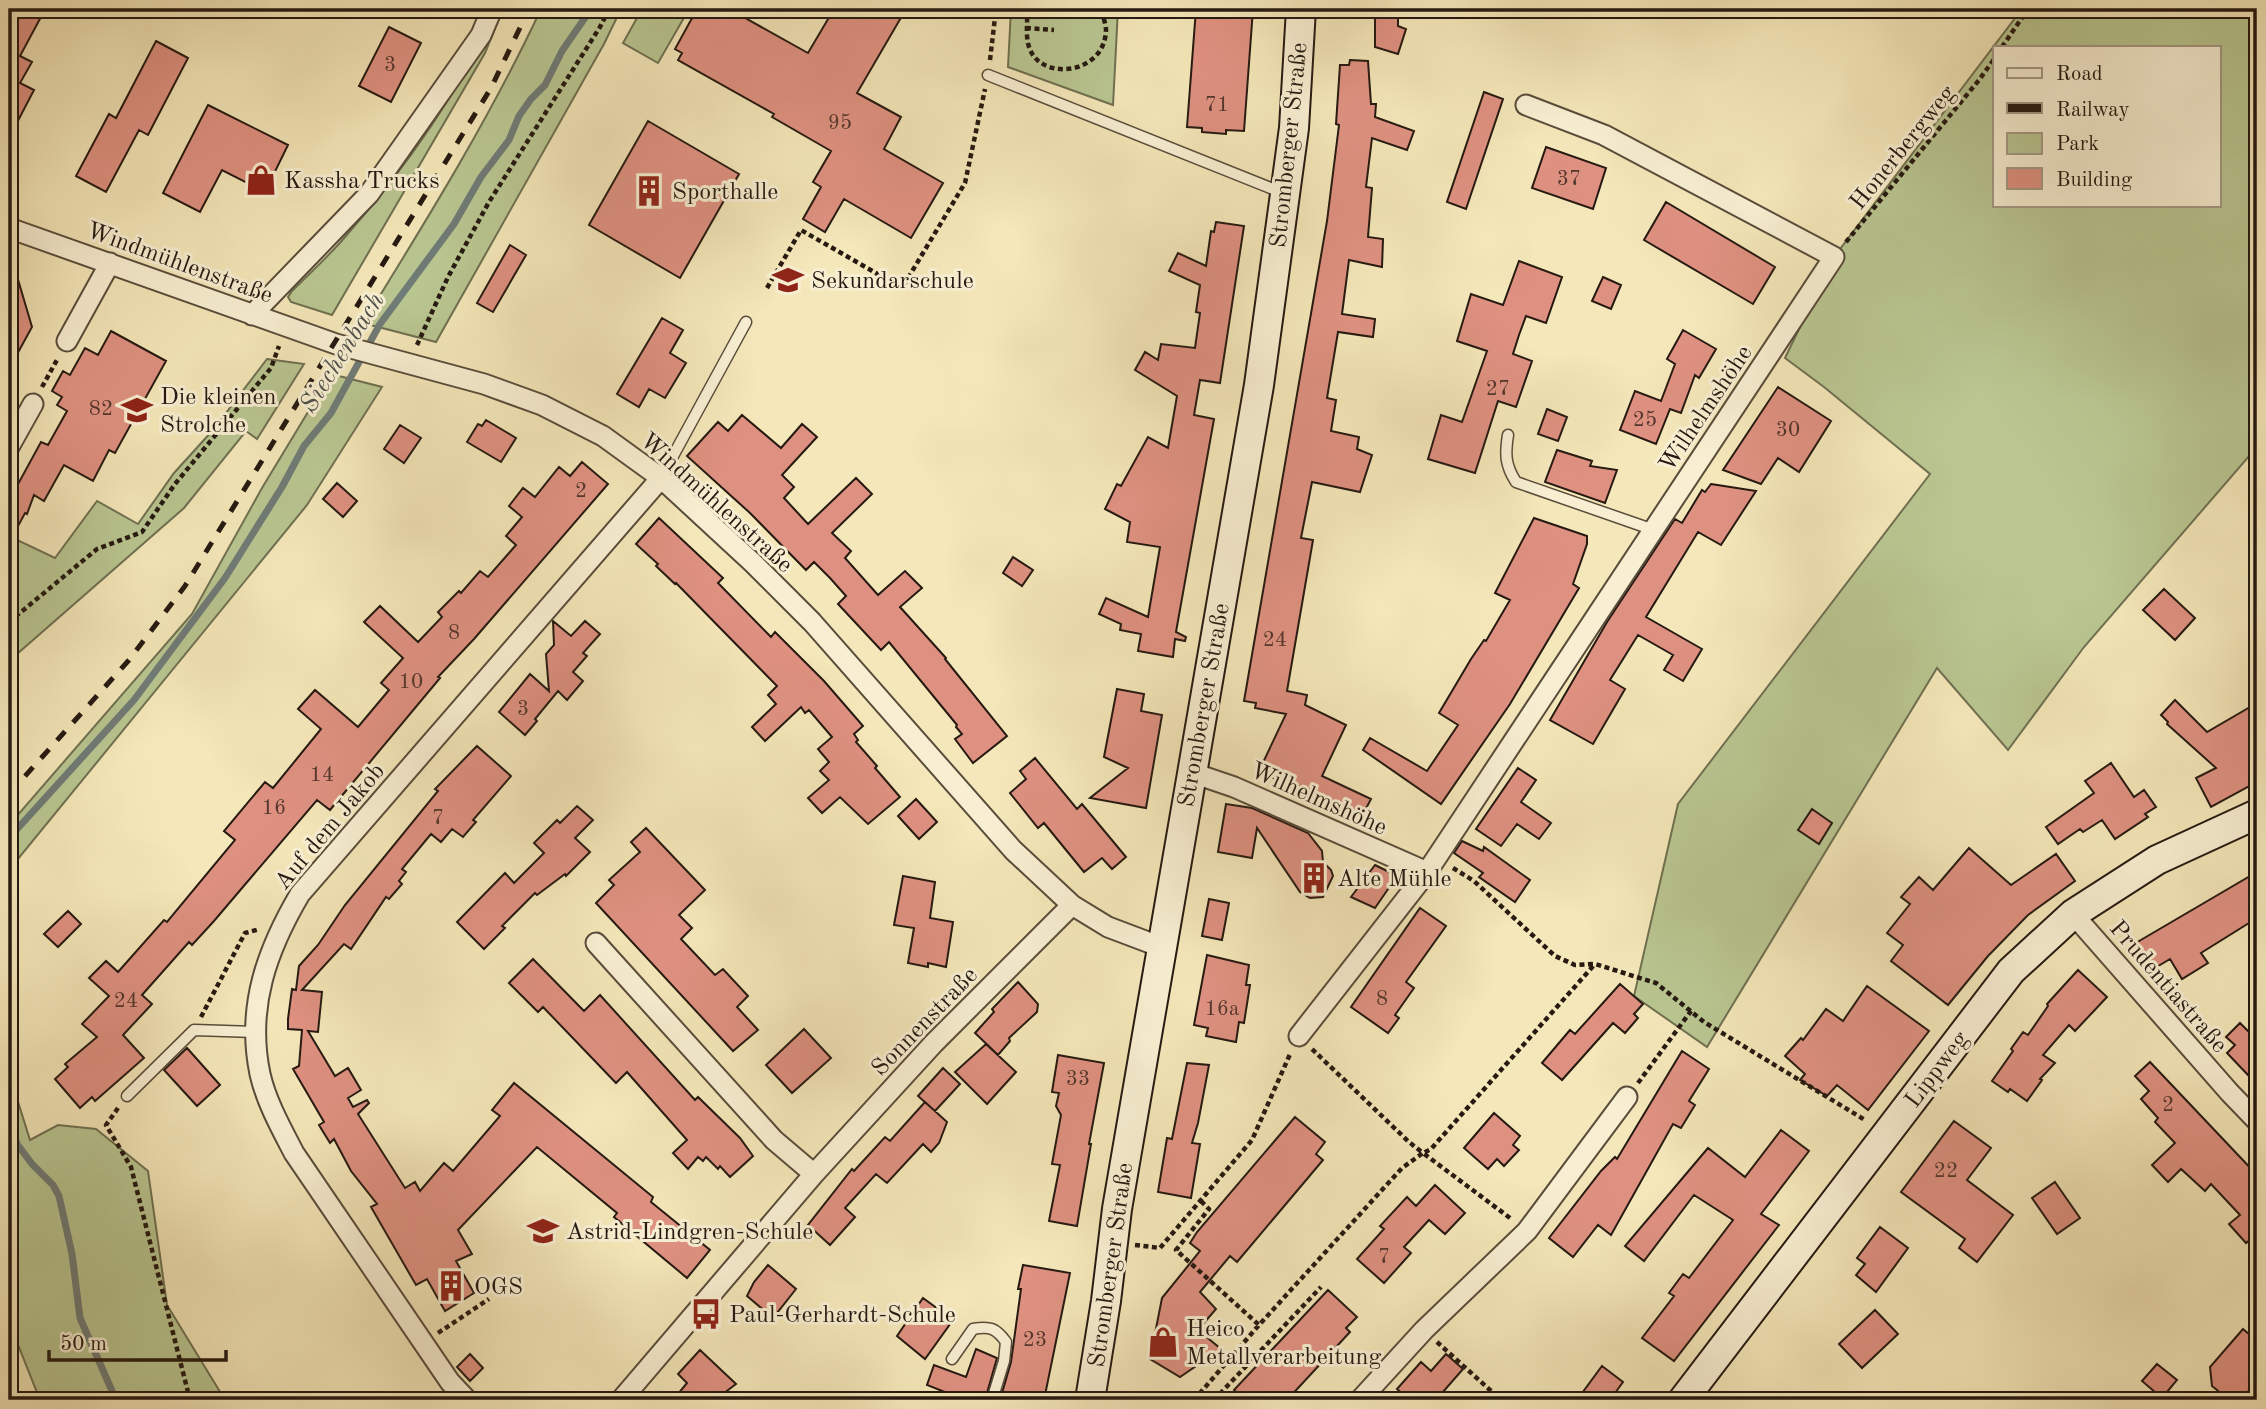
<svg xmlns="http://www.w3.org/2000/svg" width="2266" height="1409" font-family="'Old Standard TT',serif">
  <rect width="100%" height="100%" fill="#f4e7b9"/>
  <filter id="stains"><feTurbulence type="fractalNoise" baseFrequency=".00286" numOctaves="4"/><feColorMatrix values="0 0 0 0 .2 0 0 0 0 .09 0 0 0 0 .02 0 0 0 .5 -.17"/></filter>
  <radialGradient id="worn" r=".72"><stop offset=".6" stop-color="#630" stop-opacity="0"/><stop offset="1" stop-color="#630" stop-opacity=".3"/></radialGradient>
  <path fill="#b9c691" stroke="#6f7051" stroke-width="2" fill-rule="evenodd" d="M498,9H503L485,53L332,315L291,302L288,297L292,291C310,273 329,256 345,237C405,169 459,91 498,9Z
    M541,9H621L604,44L436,342L363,323C426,221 490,118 541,9Z
    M642,9H689L658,63L623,43Z
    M1011,9H1118L1113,105L1008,67Z
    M2022,9H2257V447L2084,647L2008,750L1937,668L1707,1047L1634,996L1678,804L1930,474L1824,387L1785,358L1834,257ZM1995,47H2219V205H1995Z
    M267,359L304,364L257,439L246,431L184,508L9,661V536L55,558L97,501L138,524L174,473L213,430Z
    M331,374L382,387L307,505L9,870V825L192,614L262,488Z
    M9,1081L14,1089L30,1140L58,1125L96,1129L148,1171L167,1305L225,1400H40L9,1322Z"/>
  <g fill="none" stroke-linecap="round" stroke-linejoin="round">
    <path stroke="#6f7b76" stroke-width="7" d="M9,838L134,700L225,578L282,487L304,446L331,413L380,324L454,224L481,177L509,140L519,116L531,99L545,85L562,51L591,9
      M9,1118L17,1144L32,1164L53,1185L59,1196L72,1254L80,1318L116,1400"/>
  </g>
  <path fill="#df9181" stroke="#251911" stroke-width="2" d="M9,9H33L42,15L20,56L32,62L20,83L34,90L9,138Z
    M697,9H729L808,53L834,9H906L857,93L901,117L884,149L943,183L911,238L844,199L825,232L803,219L821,187L813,182L831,151L772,117L774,114L678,60L682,53L675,49Z
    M1196,9H1253L1244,131L1226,130V134L1202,132V128L1187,127Z
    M1375,9H1398V26L1406,29L1398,54L1375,47Z
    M389,27L421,43L391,102L359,86Z
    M156,41L188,58L148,135L139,130L106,192L76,176L109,114L116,118Z
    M1350,60L1368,61L1371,104H1376L1375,117L1414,131L1407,150L1372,138L1366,187L1372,188L1368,237L1383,239L1382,267L1349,260L1342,314L1375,319L1373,337L1338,332L1327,398L1336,400L1331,431L1359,437L1357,449L1372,455L1360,492L1312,482L1301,538L1313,540L1287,691L1307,695L1305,705L1346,725L1322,776L1371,799L1360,820L1338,809L1339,806L1293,783L1291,787L1259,771L1286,714L1255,708L1256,703L1244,701L1327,221L1339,125L1336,124L1340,65H1349Z
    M1484,92L1503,99L1466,209L1447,202Z
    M208,105L288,145L265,192L222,170L200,212L163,193Z
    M648,121L739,174L680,278L589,225Z
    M1546,147L1606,168L1593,209L1532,188Z
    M1666,202L1775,267L1753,304L1644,240Z
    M1216,222L1244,226L1220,383L1200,380L1194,415L1214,419L1176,632L1186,637L1185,641L1175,639L1173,657L1138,651L1141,634L1120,630L1121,624L1099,614L1106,598L1148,617L1160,547L1127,542L1130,522L1105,509L1117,484L1121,486L1148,437L1168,448L1177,396L1135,370L1145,352L1158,360L1161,344L1195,348L1200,313L1196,312L1200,285L1169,271L1178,253L1206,266L1211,231L1214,232Z
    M510,245L526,255L493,312L477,303Z
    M1519,261L1562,277L1546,323L1526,316L1519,335L1513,354L1532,361L1516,407L1498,401L1475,473L1428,459L1441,415L1462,422L1487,351L1457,341L1471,294L1503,305Z
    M14,266L32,327L9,369V267Z
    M1603,277L1621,285L1611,309L1592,301Z
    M662,318L683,330L670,353L686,363L665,398L649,389L639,407L617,394Z
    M1683,330L1716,349L1699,378L1695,375L1681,413L1670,409L1656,444L1620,430L1635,391L1661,401L1675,364L1667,359Z
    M111,331L166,361L115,453L109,450L93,481L64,465L44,501L34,495L27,514L25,513L9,543V482L17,486L41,442L48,445L67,411L57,405L62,397L52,391L63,371L70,375L85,348L98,355Z
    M1778,387L1831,421L1799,472L1778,458L1761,484L1723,470Z
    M1547,409L1567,417L1558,441L1538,434Z
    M742,415L781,448L802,424L817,437L782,475L794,487L784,498L808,524L856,478L872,494L832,533L851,551L845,558L878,595L905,571L922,588L900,607L946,658L945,659L1007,736L973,763L955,739L962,734L956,727L957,725L889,642L881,650L838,604L846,596L830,578L814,562L806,570L750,513L687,456L718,422L728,431Z
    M486,420L516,438L501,462L467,442L478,424L482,426Z
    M400,425L421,438L404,463L384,449Z
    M1557,450L1592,461L1590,466L1617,470L1605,503L1545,482Z
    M582,462L608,484L474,639L438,677L440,678L330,810L317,800L214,921L192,945L189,942L142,995L152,1004L123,1035L144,1058L95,1101L92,1097L80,1108L55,1079L68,1067L65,1064L97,1037L82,1024L109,996L89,978L106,961L118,972L164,920L167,922L235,840L224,831L265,782L273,788L321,729L298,709L315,690L358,727L389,690L381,683L403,658L364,622L380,606L418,642L442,617L438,612L459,591L461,593L480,571L488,577L516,545L506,536L522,517L509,506L523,488L535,497L559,467L570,476Z
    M337,483L357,501L343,517L323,499Z
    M1711,484L1756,491L1721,545L1698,532L1646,617L1702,649L1683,681L1664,670L1673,655L1638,635L1610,680L1625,689L1593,744L1550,720L1607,622L1675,519L1682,523L1702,490L1705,492Z
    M659,518L723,578L718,583L771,637L775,632L824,681L863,726L854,734L858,740L856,742L877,766L875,768L900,797L868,824L840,797L822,813L808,798L829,780L820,771L829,762L818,749L832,737L809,710L805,713L801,707L765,741L752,727L776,704L768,695L777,686L676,583L675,584L656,566L658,564L636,544Z
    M1534,518L1587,536V544L1573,584L1579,588L1510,704L1441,804L1363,750L1370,738L1427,771L1458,725L1439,713L1471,659L1484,640L1486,641L1510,600L1495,593Z
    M1013,557L1033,570L1022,586L1003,573Z
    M2164,589L2195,618L2175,640L2143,610Z
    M553,621L571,636L585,621L600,634L583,653L587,656L573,672L583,681L567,700L558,691L535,719L537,721L525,735L499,712L530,674L549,691L546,654L554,645Z
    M1117,689L1144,694L1141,711L1162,715L1146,808L1090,798L1128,768L1104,757Z
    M2175,700L2207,732L2257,703V782L2211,807L2196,778L2216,768L2167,724L2168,722L2161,715Z
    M477,746L511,776L473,820L476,822L463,837L452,829L441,842L431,834L402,869L406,872L399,881L402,884L389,899L386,897L351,949L344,944L302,990L322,992L318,1032L308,1031L335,1076L348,1068L361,1090L348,1098L353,1107L367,1100L369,1103L358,1114L405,1188L415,1182L420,1191L444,1163L453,1171L500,1116L492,1110L514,1083L653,1197L651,1202L710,1250L687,1278L614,1217L617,1213L537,1147L458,1230L472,1254L456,1261L474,1293L445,1311L427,1279L416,1285L371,1207L377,1204L351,1171L334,1139L330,1143L319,1125L324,1122L293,1069L299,1066L302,1030L288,1029V1019L292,989L296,990L299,966L318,945L345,905L438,791L435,789Z
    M1035,758L1077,809L1082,804L1126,857L1112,869L1102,858L1084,872L1044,823L1038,828L1010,793L1026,779L1020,771Z
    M2111,763L2134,797L2144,790L2156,807L2145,814L2148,817L2115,839L2102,820L2083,832L2080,829L2058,844L2046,827L2094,793L2085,781Z
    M1518,768L1536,780L1521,802L1551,823L1539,839L1517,824L1501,846L1476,829Z
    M916,799L937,822L919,839L898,816Z
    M1226,804L1252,808L1308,833L1322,851L1323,862L1331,870L1333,876L1323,897L1310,898L1300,892L1257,828L1252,858L1218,852Z
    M577,806L593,820L575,838L590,852L566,876L565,874L537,895L535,893L502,926L505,928L484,949L457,922L505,873L514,883L544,853L534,843L557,820L560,823Z
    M1812,809L1832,823L1819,844L1798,830Z
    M646,828L705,890L679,915L692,928L681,939L715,975L723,969L748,996L737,1007L758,1030L733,1051L596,903L614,885L609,880L640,852L631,842Z
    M1462,841L1483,851L1484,847L1530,880L1515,902L1479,877L1483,873L1454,853Z
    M1969,848L2011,885L2056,854L2075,881L2028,915L1988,956L1948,1005L1891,961L1903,945L1887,933L1910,904L1901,897L1919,877L1933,890Z
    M1375,865L1397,876L1375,908L1351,897Z
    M2257,872V918L2201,953L2208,963L2182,979L2170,959L2150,971L2134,944Z
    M903,876L935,882L930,918L953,922L946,967L928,963V967L908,963L914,928L894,925Z
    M1209,899L1229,903L1222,940L1202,936Z
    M1420,908L1446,926L1406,982L1414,988L1395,1015L1399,1018L1388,1033L1351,1007Z
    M68,911L81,924L58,947L44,934Z
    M1207,955L1249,965L1246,985H1250L1244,1023L1239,1022L1236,1042L1206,1036L1208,1028L1194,1025Z
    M533,959L584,1011L600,995L695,1100L698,1097L740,1138L753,1156L730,1177L720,1166L718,1169L706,1157L703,1161L698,1157L688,1169L673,1153L687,1140L627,1072L616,1083L543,1007L538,1012L509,983Z
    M2078,970L2107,997L2075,1031L2069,1025L2043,1055L2055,1063L2040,1079L2042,1080L2027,1101L2010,1089L2008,1092L1992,1081L2013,1051L2011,1049L2023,1032L2028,1035L2048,1006L2047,1004Z
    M1018,982L1038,1004L1037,1012L1009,1038L1010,1041L998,1055L975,1033L994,1012L992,1009Z
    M1620,984L1643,1004L1634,1014L1638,1018L1625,1033L1613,1023L1562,1080L1542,1063L1570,1030L1575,1034Z
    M1867,986L1929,1031L1868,1110L1837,1085L1827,1096L1800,1080L1805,1074L1785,1056L1801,1038L1803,1040L1826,1009L1843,1021Z
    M2240,1023L2257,1040V1066L2248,1075L2227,1053L2235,1045L2226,1037Z
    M804,1029L831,1058L792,1093L766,1065Z
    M986,1044L1016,1072L987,1104L955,1072Z
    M187,1048L220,1085L197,1106L164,1070Z
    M1682,1051L1709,1069L1689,1101L1695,1105L1681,1128L1673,1124L1611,1235L1598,1225L1573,1257L1549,1238L1601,1171L1615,1157L1617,1159Z
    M1058,1055L1104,1063L1089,1144H1091L1077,1226L1049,1221L1060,1165L1052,1164L1061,1115L1056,1106L1059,1093L1052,1092Z
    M2150,1062L2257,1175V1234L2246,1243L2229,1224L2240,1215L2211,1184L2205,1191L2181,1169L2168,1182L2152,1165L2175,1143L2155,1122L2158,1118L2141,1099L2149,1091L2135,1076Z
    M1187,1063L1209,1065L1198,1123L1192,1143L1200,1144L1191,1198L1158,1192L1167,1138L1172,1139Z
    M943,1068L960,1084L935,1111L918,1096Z
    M925,1102L947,1122L939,1143L931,1152L923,1144L887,1183L876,1174L845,1208L855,1217L830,1245L808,1225L852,1169L854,1171L885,1137L890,1141Z
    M1494,1113L1520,1136L1513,1145L1519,1150L1504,1166L1497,1159L1488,1169L1464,1148Z
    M1295,1117L1325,1142L1316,1154L1323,1160L1237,1262L1230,1256L1200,1292L1216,1309L1198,1330L1221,1349L1180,1377L1150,1359L1162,1298L1200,1251L1190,1243L1197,1232Z
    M1954,1121L1991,1148L1967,1180L2013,1215L1977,1262L1959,1248L1965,1239L1901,1192Z
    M1781,1130L1809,1151L1761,1214L1779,1225L1674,1361L1642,1338L1674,1296L1669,1293L1683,1274L1689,1278L1733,1220L1694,1195L1644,1261L1625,1246L1708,1148L1745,1177Z
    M2055,1182L2080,1218L2057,1234L2032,1198Z
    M1435,1185L1465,1213L1445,1234L1429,1220L1404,1247L1411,1253L1384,1283L1357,1259L1384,1229L1380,1226L1407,1197L1416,1206Z
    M1880,1227L1908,1248L1876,1292L1856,1275L1865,1264L1857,1258Z
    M768,1265L796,1289L773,1318L747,1296L754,1282Z
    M1023,1265L1070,1273L1044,1400H1000L1011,1362L1021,1289H1018Z
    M1328,1290L1357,1317L1346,1328L1350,1332L1287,1400H1245L1234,1390Z
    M923,1298L953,1320L925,1359L897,1336Z
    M1875,1310L1898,1334L1862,1368L1839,1344Z
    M2243,1329L2257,1341V1381L2241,1400H2238L2231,1394H2222L2212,1386L2210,1367Z
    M976,1349L997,1358L985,1400H953L955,1396L927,1385L934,1365L966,1377Z
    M700,1350L736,1384L715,1400H673L687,1383L678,1374Z
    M470,1354L483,1368L470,1381L457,1367Z
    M1446,1354L1463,1369L1436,1400H1409L1397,1389L1421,1362L1431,1371Z
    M2157,1364L2177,1380L2162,1398L2142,1381Z
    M1602,1366L1623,1382L1610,1400H1577Z"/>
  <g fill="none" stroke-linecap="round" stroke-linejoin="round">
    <defs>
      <path id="lane" d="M988,75L1283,193
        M1508,435C1505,454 1505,465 1516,482L1654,530
        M661,478L746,322
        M127,1096L194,1030L255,1032
        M952,1359L973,1329C990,1326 996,1328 1006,1342L1004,1361L992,1400"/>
      <path id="street" d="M9,228L336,344L484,384L542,405L603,436L661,478L753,563L812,622L1013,850L1072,905L1108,927L1161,947
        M252,315L369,194L481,35L492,9
        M67,341L110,263
        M9,447L33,404
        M1190,772L1234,787L1427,872
        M2073,914L2230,1093L2257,1121
        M596,943L774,1140L814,1174
        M1299,1036L1427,872L1834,257L1604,135L1526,105
        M467,1400L450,1382L294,1153C281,1128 266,1101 260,1074C246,1007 267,950 300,894L661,478
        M621,1400L814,1174L934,1043L1072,905
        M1360,1400L1424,1330L1527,1231L1627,1097"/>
      <path id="secondary" d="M1090,1400L1106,1301L1117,1209L1259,385L1294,128L1301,9
        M1683,1400L2011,971L2073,914L2157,860L2257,814"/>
    </defs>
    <use href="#lane" stroke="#594c3b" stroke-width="13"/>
    <use href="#street" stroke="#594c3b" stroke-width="23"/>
    <use href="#secondary" stroke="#251911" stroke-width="32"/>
    <path stroke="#251911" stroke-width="4.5" stroke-dasharray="5 3.5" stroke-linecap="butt" d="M1027,9C1028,21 1025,34 1029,47C1040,82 1105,75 1106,30C1106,23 1102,15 1101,9
      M1026,28L1054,30
      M2002,47L2028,9
      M990,60L996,9
      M1846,242L1979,80L1995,58
      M767,288L801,230L902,288L965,183L985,89
      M417,345L448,277L489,202L600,27L609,9
      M42,387L58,358
      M9,622L97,549L142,532L175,484L271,368L279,346
      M1453,868L1474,881L1555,956L1575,965L1595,964L1656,983L1704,1022L1865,1120
      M201,1017L245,933L260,929
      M1638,1083L1691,1011
      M118,1108L106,1125L131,1167L190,1400
      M1201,1201L1209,1209L1176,1250L1259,1325
      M1510,1218L1423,1153L1431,1149L1595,964
      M1135,1245L1160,1248L1252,1140L1291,1052
      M438,1333L489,1299
      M1437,1342L1501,1400
      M1194,1400L1259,1325L1402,1168L1423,1153L1409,1142L1312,1049
      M1214,1400L1321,1287"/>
    <use href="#lane" stroke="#f8efd2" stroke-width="10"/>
    <use href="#street" stroke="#f8efd2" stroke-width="19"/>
    <use href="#secondary" stroke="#f8efd2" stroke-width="28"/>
    <path stroke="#251911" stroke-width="5" stroke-dasharray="12 12" stroke-linecap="butt" d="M9,794L129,660L185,586L491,88L529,9"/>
  </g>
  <defs>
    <symbol id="shop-bare" viewBox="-9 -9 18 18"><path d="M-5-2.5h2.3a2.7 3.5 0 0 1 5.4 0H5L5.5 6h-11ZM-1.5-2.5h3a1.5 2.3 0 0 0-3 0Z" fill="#8f2418" stroke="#f8efd2" stroke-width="2.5" paint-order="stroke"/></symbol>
    <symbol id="building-bare" viewBox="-9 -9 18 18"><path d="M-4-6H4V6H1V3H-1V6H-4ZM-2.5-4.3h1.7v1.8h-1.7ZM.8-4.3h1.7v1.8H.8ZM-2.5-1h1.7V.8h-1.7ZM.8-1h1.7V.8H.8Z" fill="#8f2418" stroke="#f8efd2" stroke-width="2.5" paint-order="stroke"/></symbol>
    <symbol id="school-bare" viewBox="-9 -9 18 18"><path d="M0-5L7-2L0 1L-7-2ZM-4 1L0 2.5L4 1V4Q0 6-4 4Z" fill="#8f2418" stroke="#f8efd2" stroke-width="2.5" paint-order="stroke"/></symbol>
    <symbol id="bus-bare" viewBox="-9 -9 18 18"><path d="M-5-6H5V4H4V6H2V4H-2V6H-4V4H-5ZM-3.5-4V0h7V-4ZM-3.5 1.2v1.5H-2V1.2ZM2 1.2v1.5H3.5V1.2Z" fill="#8f2418" stroke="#f8efd2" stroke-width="2.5" paint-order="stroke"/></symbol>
  </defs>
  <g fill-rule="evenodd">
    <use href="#shop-bare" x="239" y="158" width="44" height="44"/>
    <use href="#building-bare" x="627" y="169" width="44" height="44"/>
    <use href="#school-bare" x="766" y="258" width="44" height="44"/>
    <use href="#school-bare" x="115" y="388" width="44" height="44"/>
    <use href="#building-bare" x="1292" y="856" width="44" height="44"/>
    <use href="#school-bare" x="521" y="1209" width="44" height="44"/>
    <use href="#building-bare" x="429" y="1264" width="44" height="44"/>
    <use href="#bus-bare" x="684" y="1292" width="44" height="44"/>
    <use href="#shop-bare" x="1141" y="1320" width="44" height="44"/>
  </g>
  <g text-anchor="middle" stroke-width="6" stroke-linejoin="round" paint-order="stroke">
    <g font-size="21" fill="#54372d">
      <text x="390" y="71">3</text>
      <text x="1217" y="111">71</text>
      <text x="840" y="129">95</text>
      <text x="1569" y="185">37</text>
      <text x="1498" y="395">27</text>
      <text x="101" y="415">82</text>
      <text x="1645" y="426">25</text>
      <text x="1788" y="436">30</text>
      <text x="581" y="497">2</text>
      <text x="454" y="639">8</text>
      <text x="1275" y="646">24</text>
      <text x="411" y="688">10</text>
      <text x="523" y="715">3</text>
      <text x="322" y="781">14</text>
      <text x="274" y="814">16</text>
      <text x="438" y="824">7</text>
      <text x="1382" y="1005">8</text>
      <text x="126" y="1007">24</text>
      <text x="1222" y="1015">16a</text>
      <text x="1078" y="1085">33</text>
      <text x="2168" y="1111">2</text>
      <text x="1946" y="1177">22</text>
      <text x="1384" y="1263">7</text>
      <text x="1035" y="1346">23</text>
    </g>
    <g font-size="24" fill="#251911" stroke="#f8efd2">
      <text transform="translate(1288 145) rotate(-84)" y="8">Stromberger Straße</text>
      <text transform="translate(1902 147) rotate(-51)" y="8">Honerbergweg</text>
      <text transform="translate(180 262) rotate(20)" y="8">Windmühlenstraße</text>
      <text transform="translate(1705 408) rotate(-56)" y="8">Wilhelmshöhe</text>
      <text transform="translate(717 502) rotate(42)" y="8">Windmühlenstraße</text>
      <text transform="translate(1203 705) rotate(-80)" y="8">Stromberger Straße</text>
      <text transform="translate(1319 798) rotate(24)" y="8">Wilhelmshöhe</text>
      <text transform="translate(329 826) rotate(-50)" y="8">Auf dem Jakob</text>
      <text transform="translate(2169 986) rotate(49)" y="8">Prudentiastraße</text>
      <text transform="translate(924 1021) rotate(-46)" y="8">Sonnenstraße</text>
      <text transform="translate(1936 1069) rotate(-53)" y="8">Lippweg</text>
      <text transform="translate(1110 1265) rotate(-82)" y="8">Stromberger Straße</text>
    </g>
    <g font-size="24" fill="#251911" stroke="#f8efd2" text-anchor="start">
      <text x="284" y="188">Kassha Trucks</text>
      <text x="672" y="199">Sporthalle</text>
      <text x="811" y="288">Sekundarschule</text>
      <text x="160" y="404">Die kleinen<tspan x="160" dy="28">Strolche</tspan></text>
      <text x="1337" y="886">Alte Mühle</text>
      <text x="566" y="1239">Astrid-Lindgren-Schule</text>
      <text x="474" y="1294">OGS</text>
      <text x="729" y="1322">Paul-Gerhardt-Schule</text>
      <text x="1186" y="1336">Heico<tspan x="1186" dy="28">Metallverarbeitung</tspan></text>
    </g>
    <g font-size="26" font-style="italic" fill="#50524c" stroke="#f8efd2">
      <text transform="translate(341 352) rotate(-58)" y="9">Siechenbach</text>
    </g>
  </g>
  <rect width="2266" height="1409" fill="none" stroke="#f4e7b9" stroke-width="35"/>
  <rect x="10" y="10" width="2245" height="1388" fill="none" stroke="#251911" stroke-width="3.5"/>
  <rect x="18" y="18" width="2231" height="1374" fill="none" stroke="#251911" stroke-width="2"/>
  <rect x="1993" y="46" width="228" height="161" fill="#f8efd2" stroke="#a49985" stroke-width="2"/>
  <rect x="2007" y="68" width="35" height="10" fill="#f8efd2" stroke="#a49985" stroke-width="2"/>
  <text x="2056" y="80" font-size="21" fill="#251911">Road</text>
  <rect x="2007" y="103" width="35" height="10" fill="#251911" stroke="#a49985" stroke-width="2"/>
  <text x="2056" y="116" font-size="21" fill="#251911">Railway</text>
  <rect x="2007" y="133" width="35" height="21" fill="#b9c691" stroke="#a49985" stroke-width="2"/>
  <text x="2056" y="150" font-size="21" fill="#251911">Park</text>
  <rect x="2007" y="168" width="35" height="21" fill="#df9181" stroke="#a49985" stroke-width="2"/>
  <text x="2056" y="186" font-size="21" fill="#251911">Building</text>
  <path d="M49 1350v10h177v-10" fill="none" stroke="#251911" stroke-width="3.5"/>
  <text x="60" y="1350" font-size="21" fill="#251911" stroke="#f8efd2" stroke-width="5" paint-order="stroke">50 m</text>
  <rect width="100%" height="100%" filter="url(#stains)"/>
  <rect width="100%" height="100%" fill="url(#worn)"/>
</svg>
